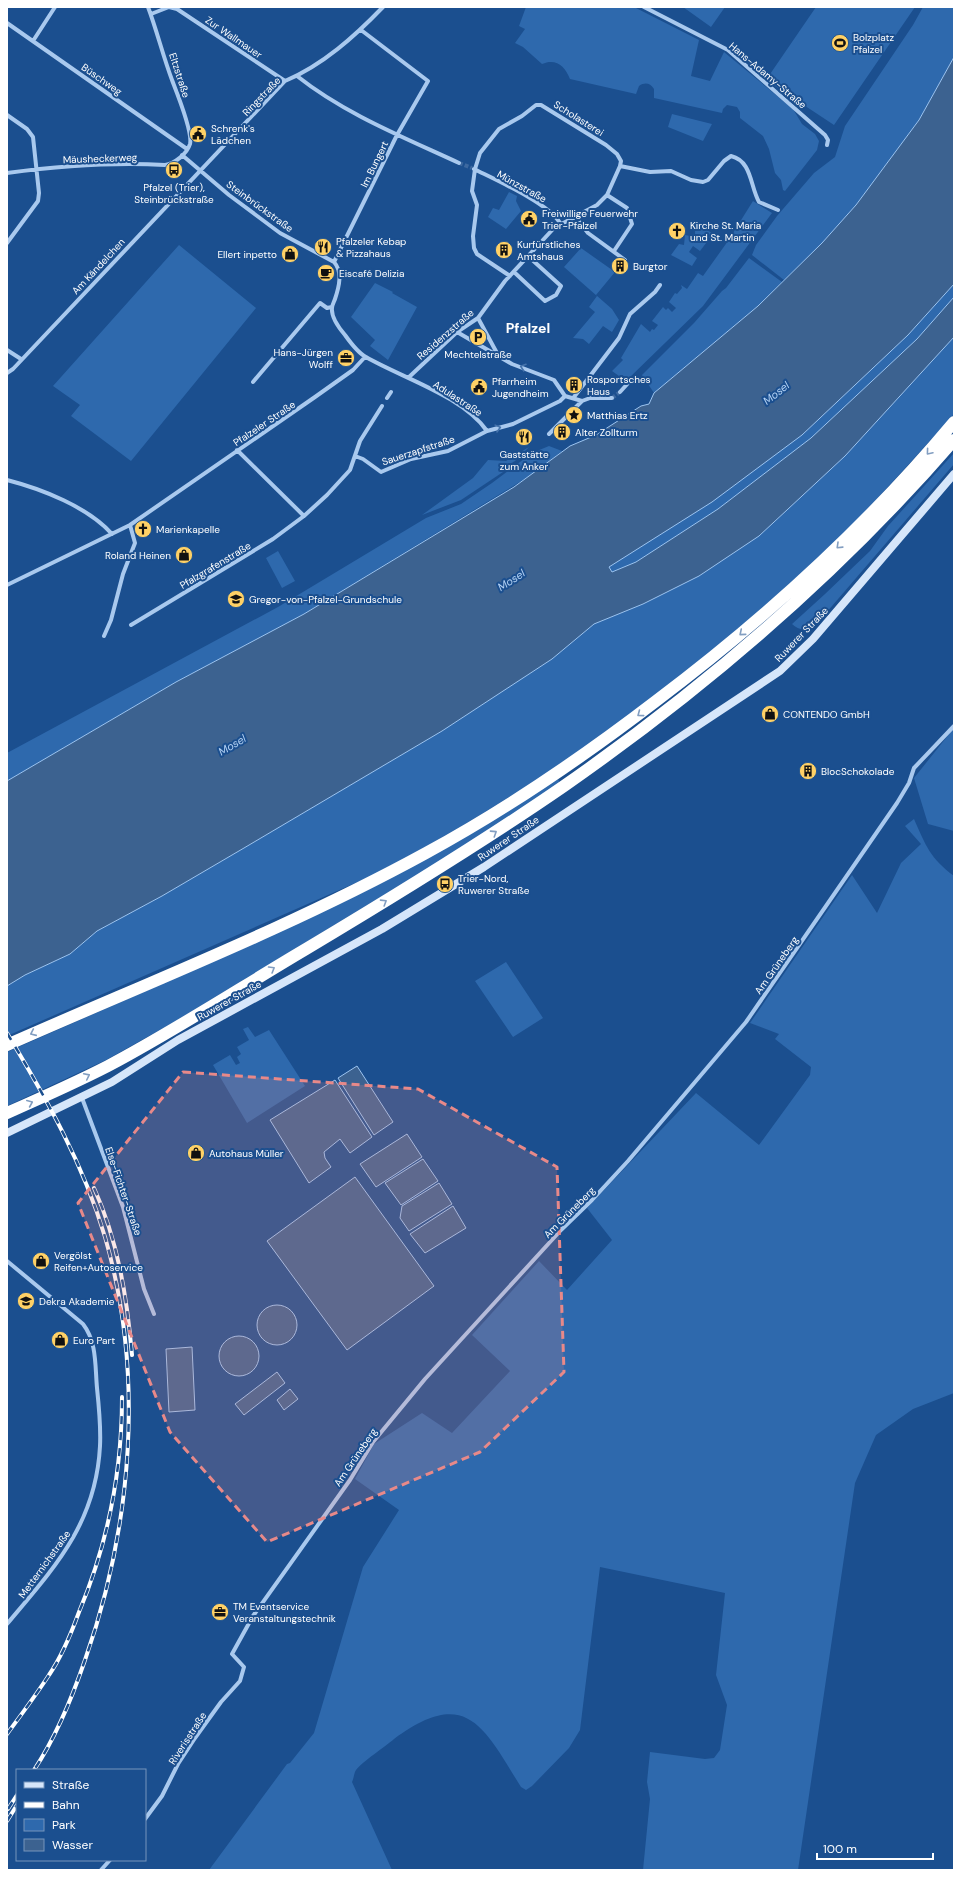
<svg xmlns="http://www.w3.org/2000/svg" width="961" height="1877" font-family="'DM Sans',sans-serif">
  <rect width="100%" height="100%" fill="#1b4f8f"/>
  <path fill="#2e69ad" d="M526,7H634L699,40L691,76L710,81L724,52L793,109L802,124L815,134L819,141L817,150L785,191L783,190L781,180L775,173L769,149L763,136L740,118V112L737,107L727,105L723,109L722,113L654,98V89C650,83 645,82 639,86L636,94L570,79C565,66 556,58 542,64L523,47L515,43L525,29L519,26Z
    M683,7H725L711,27Z
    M816,7H915L834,125L766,80Z
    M923,7H954V57L919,120L856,205L822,243L784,280L752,255L756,245L777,216L814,173L835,157L845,126L913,25Z
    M672,114L712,124L703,141L668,127Z
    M509,192L517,196L516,201L521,211L506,229L488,217L493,208L499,210Z
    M753,201L772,213L703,306L628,379L622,375L619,376L612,371L623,360L621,358L641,324L650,332L652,329L654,330L658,325L652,321L663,307L666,310L668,308L672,312L676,308L669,302L675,293L677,294L682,288L681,285L687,289L698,273L703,276L728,241Z
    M694,221L713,234L700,251L693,246L689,252L697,258L692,266L671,255L679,244L684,245L685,235L690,236L695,234V228L691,225Z
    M179,245L256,308L131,461L71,416L80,405L53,386Z
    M581,248L615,272L596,295L612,309L619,320L612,332L603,326L589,344L583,339L573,338L595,312L589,307L597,296L564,267Z
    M749,258L782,282L758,306L654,393L642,375L694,323L722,291L726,288Z
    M375,283L393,292L392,293L417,307L388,360L370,346L375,340L351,317Z
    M954,284V297L917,339L811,438L718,509L636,562L612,572L608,567L616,561L802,435L908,335Z
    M954,337V414L950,419C909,463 869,510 824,552C688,680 535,792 369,877L7,1036V986L25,975L70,954L97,931L162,896L244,848L442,731L552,659L594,624L643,604L699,576L759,536L845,456Z
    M549,446L562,451L536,472L304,614L176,682L7,781V753L278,607L426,518L461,504L492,483L532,453Z
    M529,447L515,461L508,465L506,470L461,500L422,515L473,478L488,460L506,461Z
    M954,453V464L814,627C805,631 798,630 792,624L825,594L870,551L888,526Z
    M278,551L295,581L282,588L266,558Z
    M954,728V831L928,824L914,778Z
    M558,779L560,783L478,838L174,1022L106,1060L7,1106V1052L253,944Z
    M914,819C926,846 930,858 954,876V1393L913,1409L876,1435L855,1483L798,1870H643L650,1799L647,1782L650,1752L705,1759L714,1758L720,1750L727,1705L716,1675L725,1593L600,1567L580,1730L569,1748L532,1786L526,1790L521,1787C484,1728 467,1685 394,1739C386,1746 362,1762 356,1770C354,1773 354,1778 352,1782L392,1870H209L287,1764L290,1763L314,1733L363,1567L399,1510L355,1479L374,1444L422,1413L452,1433L510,1371L472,1335L539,1261L567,1290L612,1240L587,1208L696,1093L759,1145L810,1075L811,1067L775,1039L779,1034L750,1023L852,875L877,913L901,863L921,844L905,826Z
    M506,962L543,1018L513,1037L475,981Z
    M248,1027L255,1037L269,1030L305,1086L247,1123L213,1065L230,1055L236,1065L240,1063L237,1057L241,1054L237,1047L249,1040L243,1029Z"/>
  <path fill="#3c6290" stroke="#9cc4f0" d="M954,57V284L908,335L802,435L712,502L609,567L612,572L636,562L718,509L811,438L917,339L954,297V337L845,456L759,536L699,576L643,604L594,624L552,659L442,731L244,848L162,896L97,931L70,954L25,975L7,986V781L176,682L304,614L514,487L570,446L596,435L641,406L649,404L654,393L758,306L822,243L856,205L919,120Z
    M357,1066L393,1122L374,1135L338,1078Z
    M335,1080L372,1137L350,1153L340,1139L324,1152L325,1158L331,1167L309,1183L270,1120Z
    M407,1134L422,1157L376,1187L360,1164Z
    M423,1159L438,1181L401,1205L385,1183Z
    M355,1177L434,1286L347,1350L267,1241Z
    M439,1183L452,1204L409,1231L400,1218L402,1206Z
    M453,1206L466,1228L425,1253L410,1234Z
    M257 1325a20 20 0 1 1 40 0a20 20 0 1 1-40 0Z
    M219 1356a20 20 0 1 1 40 0a20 20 0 1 1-40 0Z
    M192,1347L195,1410L169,1412L166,1349Z
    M277,1372L285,1383L244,1415L235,1404Z
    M290,1389L298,1399L284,1410L277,1400Z"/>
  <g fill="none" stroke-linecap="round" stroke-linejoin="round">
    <path stroke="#3d69a0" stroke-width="4" stroke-dasharray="4 2" stroke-linecap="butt" d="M459,163L472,168
      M612,398L620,392"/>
    <path stroke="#a9c9ee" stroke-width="4" d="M644,7L728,50L825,135L828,140L827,145
      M151,14L169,7L177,9L285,81
      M7,23L187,149
      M33,41L55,7
      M297,76C345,114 403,137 459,163
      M7,115L27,129L33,137L39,193L38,201L7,243
      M182,155L229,195L280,233L334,262C343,272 339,287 335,299C334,302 332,305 332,308C331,317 339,328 345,335C350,342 358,353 366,357C402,378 463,396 487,431L513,424L560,401L565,396L582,401
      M620,166L650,172L671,171L691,180L703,182L708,180L724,161L731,156C752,161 750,186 759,202L778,210
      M474,169C496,180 548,203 560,223
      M7,173C59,166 113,162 165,165C174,164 187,154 190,144C193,132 177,93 172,80C163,56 157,31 148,7
      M607,195L627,208L632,224L614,251
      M575,216L588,233L625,260
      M334,262L397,135L428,81L361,30
      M514,272L545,301L556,295L561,286L529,257
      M478,318L498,355
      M457,332L512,364L554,380L565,396
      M7,350L21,359
      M7,373L13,369L285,81C323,65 355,36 383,7
      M408,378L457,332L478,318L505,281L554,228L597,205L607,195L620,166L621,161L617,154L606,145L541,105H536L522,116L499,129L480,153L475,169L472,191L477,205L473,236L474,248L477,254L510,276
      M253,382L320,303L327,308L332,307
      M620,392L630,381
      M574,397L619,338L630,314L655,292L660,285
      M387,398L391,392
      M549,434L582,401L590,398H612
      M237,450L304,516L327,495L350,470L360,441L382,406
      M355,456L363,459L381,472L411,459L448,451L487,431
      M7,480C42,489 88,507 112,534
      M7,585L130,525L315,397L353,370L365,357
      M131,625L273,539L304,516
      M104,636L111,620L123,574L135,543L130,525
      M82,1098L123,1207L144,1289L154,1314
      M7,1261L83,1324C97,1342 95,1366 97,1388C99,1407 101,1427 100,1446C96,1524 54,1568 7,1624
      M145,1819L162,1796L178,1764L195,1738L221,1702L240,1681L244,1667L232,1654L253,1616L350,1480L373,1442L425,1379L561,1230L592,1200L628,1161L746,1022L897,803L909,783L914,768L954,726
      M101,1870L110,1860"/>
    <path stroke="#d6e6fa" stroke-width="8" d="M7,1133L112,1082L178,1040L382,929L484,867L780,671L813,639L954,474"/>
    <path stroke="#fff" stroke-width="12" d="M7,1045C147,983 291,927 426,853C507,809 583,757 656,701C765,619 866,527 954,422
      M7,1113C41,1098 75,1083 108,1066C176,1030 240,988 306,949C393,897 480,844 564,786C706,687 840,572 954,440"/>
    <defs>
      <path id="rail" d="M7,1033C46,1098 83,1163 105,1237C145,1375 132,1526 85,1660C72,1698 56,1737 34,1770
        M94,1188C118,1241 127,1297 132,1355
        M7,1734C21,1715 36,1695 49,1675C62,1656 71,1634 79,1612C108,1543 122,1473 122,1397
        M8,1809L17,1795
        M7,1821L17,1805"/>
    </defs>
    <use href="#rail" stroke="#fff" stroke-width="4"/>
    <use href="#rail" stroke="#1b4f8f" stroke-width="2.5" stroke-dasharray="8" stroke-linecap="butt"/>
  </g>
  <defs><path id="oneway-chevron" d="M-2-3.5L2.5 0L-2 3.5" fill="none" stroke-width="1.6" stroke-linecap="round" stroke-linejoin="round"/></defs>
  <g stroke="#4674ac">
    <use href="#oneway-chevron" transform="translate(523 367) rotate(-162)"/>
    <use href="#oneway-chevron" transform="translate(498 428) rotate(-15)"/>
  </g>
  <g stroke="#829ec1">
    <use href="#oneway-chevron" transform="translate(929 452) rotate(130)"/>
    <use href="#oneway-chevron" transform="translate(839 546) rotate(136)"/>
    <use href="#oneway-chevron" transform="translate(742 633) rotate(140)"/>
    <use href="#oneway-chevron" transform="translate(640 714) rotate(143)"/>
    <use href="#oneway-chevron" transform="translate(494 833) rotate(-33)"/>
    <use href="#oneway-chevron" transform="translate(384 902) rotate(-32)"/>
    <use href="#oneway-chevron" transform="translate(272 969) rotate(-31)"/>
    <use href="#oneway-chevron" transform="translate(33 1033) rotate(156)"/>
    <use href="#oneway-chevron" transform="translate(87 1076) rotate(-26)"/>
    <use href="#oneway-chevron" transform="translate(30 1103) rotate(-23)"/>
  </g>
  <path fill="#e88989" fill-opacity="0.2" stroke="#e88989" stroke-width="3" stroke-dasharray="8 5" stroke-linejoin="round" d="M183,1072L418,1089L557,1167L564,1372L480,1452L267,1542L170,1432L78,1203Z"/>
  <defs>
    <symbol id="stadium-disc" viewBox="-11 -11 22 22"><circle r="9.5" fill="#ffd166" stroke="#1b4f8f"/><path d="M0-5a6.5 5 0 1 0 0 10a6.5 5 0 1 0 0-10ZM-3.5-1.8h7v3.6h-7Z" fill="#111"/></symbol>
    <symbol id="civic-disc" viewBox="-11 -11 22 22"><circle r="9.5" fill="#ffd166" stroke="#1b4f8f"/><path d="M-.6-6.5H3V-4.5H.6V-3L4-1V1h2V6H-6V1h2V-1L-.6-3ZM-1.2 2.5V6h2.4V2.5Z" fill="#111"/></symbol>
    <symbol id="bus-disc" viewBox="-11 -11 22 22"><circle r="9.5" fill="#ffd166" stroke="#1b4f8f"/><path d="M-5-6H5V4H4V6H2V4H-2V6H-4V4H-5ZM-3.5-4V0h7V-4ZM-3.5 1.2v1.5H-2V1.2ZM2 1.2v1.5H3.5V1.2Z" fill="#111"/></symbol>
    <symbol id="church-disc" viewBox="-11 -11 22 22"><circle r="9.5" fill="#ffd166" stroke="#1b4f8f"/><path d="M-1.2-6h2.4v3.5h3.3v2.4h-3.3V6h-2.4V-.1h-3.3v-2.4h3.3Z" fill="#111"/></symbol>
    <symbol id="restaurant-disc" viewBox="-11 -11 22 22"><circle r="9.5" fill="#ffd166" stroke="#1b4f8f"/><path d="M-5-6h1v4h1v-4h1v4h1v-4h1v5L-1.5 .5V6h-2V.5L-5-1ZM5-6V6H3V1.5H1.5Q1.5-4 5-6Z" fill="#111"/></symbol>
    <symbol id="building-disc" viewBox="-11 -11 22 22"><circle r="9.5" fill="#ffd166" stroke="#1b4f8f"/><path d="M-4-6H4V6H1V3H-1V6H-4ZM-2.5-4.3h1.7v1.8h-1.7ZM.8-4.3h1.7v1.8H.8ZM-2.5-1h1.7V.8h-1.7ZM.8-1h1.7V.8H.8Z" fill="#111"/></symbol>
    <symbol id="shop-disc" viewBox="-11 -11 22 22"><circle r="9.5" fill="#ffd166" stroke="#1b4f8f"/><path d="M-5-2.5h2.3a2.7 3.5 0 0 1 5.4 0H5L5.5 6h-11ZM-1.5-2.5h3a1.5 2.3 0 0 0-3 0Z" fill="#111"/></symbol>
    <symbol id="cafe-disc" viewBox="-11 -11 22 22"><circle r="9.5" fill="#ffd166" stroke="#1b4f8f"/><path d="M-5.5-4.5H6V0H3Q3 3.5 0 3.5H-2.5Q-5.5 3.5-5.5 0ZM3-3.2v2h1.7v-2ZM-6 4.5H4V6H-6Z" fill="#111"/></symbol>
    <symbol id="parking-disc" viewBox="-11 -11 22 22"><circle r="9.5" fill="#ffd166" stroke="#1b4f8f"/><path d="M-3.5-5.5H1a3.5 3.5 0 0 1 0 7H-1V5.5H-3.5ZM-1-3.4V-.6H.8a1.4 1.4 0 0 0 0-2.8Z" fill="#111"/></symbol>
    <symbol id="office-disc" viewBox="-11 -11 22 22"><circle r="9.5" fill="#ffd166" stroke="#1b4f8f"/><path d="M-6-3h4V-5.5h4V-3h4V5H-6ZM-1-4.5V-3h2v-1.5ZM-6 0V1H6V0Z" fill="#111"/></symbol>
    <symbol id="sight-disc" viewBox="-11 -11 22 22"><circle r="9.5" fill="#ffd166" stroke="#1b4f8f"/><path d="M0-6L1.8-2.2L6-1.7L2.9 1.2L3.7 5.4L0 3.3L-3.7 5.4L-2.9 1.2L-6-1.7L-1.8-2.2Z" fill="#111"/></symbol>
    <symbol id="school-disc" viewBox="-11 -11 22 22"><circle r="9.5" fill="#ffd166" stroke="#1b4f8f"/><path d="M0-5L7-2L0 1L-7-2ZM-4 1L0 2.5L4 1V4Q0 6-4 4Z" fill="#111"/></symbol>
  </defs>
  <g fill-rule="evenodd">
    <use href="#stadium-disc" x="830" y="33" width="20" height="20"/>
    <use href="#civic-disc" x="188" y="124" width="20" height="20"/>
    <use href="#bus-disc" x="164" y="160" width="20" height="20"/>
    <use href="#civic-disc" x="519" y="209" width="20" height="20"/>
    <use href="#church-disc" x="667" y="221" width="20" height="20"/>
    <use href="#restaurant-disc" x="313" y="237" width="20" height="20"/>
    <use href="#building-disc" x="494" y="240" width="20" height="20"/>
    <use href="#shop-disc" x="280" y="244" width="20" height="20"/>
    <use href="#building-disc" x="610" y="256" width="20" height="20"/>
    <use href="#cafe-disc" x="316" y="263" width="20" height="20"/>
    <use href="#parking-disc" x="468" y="327" width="20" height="20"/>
    <use href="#office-disc" x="336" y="348" width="20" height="20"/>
    <use href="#building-disc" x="564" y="375" width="20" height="20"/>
    <use href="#civic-disc" x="469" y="377" width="20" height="20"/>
    <use href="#sight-disc" x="564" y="405" width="20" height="20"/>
    <use href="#building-disc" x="552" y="422" width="20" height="20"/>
    <use href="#restaurant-disc" x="514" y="427" width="20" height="20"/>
    <use href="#church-disc" x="133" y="519" width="20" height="20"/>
    <use href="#shop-disc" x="174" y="545" width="20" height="20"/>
    <use href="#school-disc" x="226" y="589" width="20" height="20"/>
    <use href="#shop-disc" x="760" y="704" width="20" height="20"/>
    <use href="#building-disc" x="798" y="761" width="20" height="20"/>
    <use href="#bus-disc" x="435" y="874" width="20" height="20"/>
    <use href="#shop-disc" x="186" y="1143" width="20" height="20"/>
    <use href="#shop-disc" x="31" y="1251" width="20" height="20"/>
    <use href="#school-disc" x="16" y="1291" width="20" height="20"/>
    <use href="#shop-disc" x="50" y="1330" width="20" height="20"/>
    <use href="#office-disc" x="210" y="1602" width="20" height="20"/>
  </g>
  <g text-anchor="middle" stroke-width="4" stroke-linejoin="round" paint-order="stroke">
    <g font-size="10" fill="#fff" stroke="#1b4f8f">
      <text transform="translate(234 37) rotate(34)" y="4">Zur Wallmauer</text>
      <text transform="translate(180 75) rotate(72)" y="4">Eltzstraße</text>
      <text transform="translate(768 75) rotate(40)" y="4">Hans-Adamy-Straße</text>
      <text transform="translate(102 79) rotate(35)" y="4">Büschweg</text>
      <text transform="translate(261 96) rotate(-46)" y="4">Ringstraße</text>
      <text transform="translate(579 118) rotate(32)" y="4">Scholasterei</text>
      <text transform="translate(100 158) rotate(-2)" y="4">Mäusheckerweg</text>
      <text transform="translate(374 164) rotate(-64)" y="4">Im Bungert</text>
      <text transform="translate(522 186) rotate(29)" y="4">Münzstraße</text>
      <text transform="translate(260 206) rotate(36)" y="4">Steinbrückstraße</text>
      <text transform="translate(98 266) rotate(-47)" y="4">Am Kändelchen</text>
      <text transform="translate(445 334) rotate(-41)" y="4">Residenzstraße</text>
      <text transform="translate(458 398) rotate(33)" y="4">Adulastraße</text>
      <text transform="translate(264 423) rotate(-34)" y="4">Pfalzeler Straße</text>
      <text transform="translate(418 450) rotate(-18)" y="4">Sauerzapfstraße</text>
      <text transform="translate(215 565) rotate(-31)" y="4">Pfalzgrafenstraße</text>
      <text transform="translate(801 634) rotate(-46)" y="4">Ruwerer Straße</text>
      <text transform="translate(508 838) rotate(-34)" y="4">Ruwerer Straße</text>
      <text transform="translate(776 965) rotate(-55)" y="4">Am Grüneberg</text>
      <text transform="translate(229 1000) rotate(-29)" y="4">Ruwerer Straße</text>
      <text transform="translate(124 1191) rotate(71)" y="4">Else-Fichter-Straße</text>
      <text transform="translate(569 1212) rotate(-45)" y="4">Am Grüneberg</text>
      <text transform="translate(355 1457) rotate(-56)" y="4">Am Grüneberg</text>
      <text transform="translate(44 1564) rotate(-54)" y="4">Metternichstraße</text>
      <text transform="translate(187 1738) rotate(-57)" y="4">Riverisstraße</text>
    </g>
    <g font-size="10" fill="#fff" stroke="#1b4f8f" text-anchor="start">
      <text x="853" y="41">Bolzplatz<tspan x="853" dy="12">Pfalzel</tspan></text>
      <text x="211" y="132">Schrenk's<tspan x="211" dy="12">Lädchen</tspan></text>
      <text x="174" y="191" text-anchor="middle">Pfalzel (Trier),<tspan x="174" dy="12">Steinbrückstraße</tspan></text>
      <text x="542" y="217">Freiwillige Feuerwehr<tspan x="542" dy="12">Trier-Pfalzel</tspan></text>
      <text x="690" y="229">Kirche St. Maria<tspan x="690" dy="12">und St. Martin</tspan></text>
      <text x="336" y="245">Pfalzeler Kebap<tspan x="336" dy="12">&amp; Pizzahaus</tspan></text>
      <text x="517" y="248">Kurfürstliches<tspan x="517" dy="12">Amtshaus</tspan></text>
      <text x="277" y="258" text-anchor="end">Ellert inpetto</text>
      <text x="633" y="270">Burgtor</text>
      <text x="339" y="277">Eiscafé Delizia</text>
      <text x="333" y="356" text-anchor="end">Hans-Jürgen<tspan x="333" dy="12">Wolff</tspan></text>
      <text x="478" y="358" text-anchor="middle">Mechtelstraße</text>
      <text x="587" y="383">Rosportsches<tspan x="587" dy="12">Haus</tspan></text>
      <text x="492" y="385">Pfarrheim<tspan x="492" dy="12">Jugendheim</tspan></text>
      <text x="587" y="419">Matthias Ertz</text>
      <text x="575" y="436">Alter Zollturm</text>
      <text x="524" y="458" text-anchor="middle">Gaststätte<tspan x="524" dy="12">zum Anker</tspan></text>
      <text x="156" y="533">Marienkapelle</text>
      <text x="171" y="559" text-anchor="end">Roland Heinen</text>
      <text x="249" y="603">Gregor-von-Pfalzel-Grundschule</text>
      <text x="783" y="718">CONTENDO GmbH</text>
      <text x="821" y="775">BlocSchokolade</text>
      <text x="458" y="882">Trier-Nord,<tspan x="458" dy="12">Ruwerer Straße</tspan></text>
      <text x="209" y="1157">Autohaus Müller</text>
      <text x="54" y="1259">Vergölst<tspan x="54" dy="12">Reifen+Autoservice</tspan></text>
      <text x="39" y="1305">Dekra Akademie</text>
      <text x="73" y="1344">Euro Part</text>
      <text x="233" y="1610">TM Eventservice<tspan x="233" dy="12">Veranstaltungstechnik</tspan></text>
    </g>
    <g font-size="11" font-style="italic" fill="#b5d3f5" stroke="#1b4f8f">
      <text transform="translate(776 393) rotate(-38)" y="4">Mosel</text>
      <text transform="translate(511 580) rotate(-33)" y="4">Mosel</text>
      <text transform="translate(232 745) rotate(-31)" y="4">Mosel</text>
    </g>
    <g font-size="14" font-weight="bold" fill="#fff" stroke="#1b4f8f">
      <text x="528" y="333">Pfalzel</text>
    </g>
  </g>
  <rect width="961" height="1877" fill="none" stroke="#ffffff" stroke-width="16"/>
  <rect x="16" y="1769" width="130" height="92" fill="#1b4f8f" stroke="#7695bc"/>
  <rect x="24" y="1782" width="20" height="6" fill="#d6e6fa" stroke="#7695bc"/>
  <text x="52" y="1789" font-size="12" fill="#ffffff">Straße</text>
  <rect x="24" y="1802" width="20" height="6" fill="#ffffff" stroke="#7695bc"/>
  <text x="52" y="1809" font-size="12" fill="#ffffff">Bahn</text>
  <rect x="24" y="1819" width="20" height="12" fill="#2e69ad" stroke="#7695bc"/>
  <text x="52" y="1829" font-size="12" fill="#ffffff">Park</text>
  <rect x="24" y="1839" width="20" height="12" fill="#3c6290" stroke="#7695bc"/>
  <text x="52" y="1849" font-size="12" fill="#ffffff">Wasser</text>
  <path d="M817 1853v6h116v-6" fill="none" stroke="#ffffff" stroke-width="2"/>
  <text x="823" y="1853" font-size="12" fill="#ffffff" stroke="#1b4f8f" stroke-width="3" paint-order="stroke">100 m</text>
</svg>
